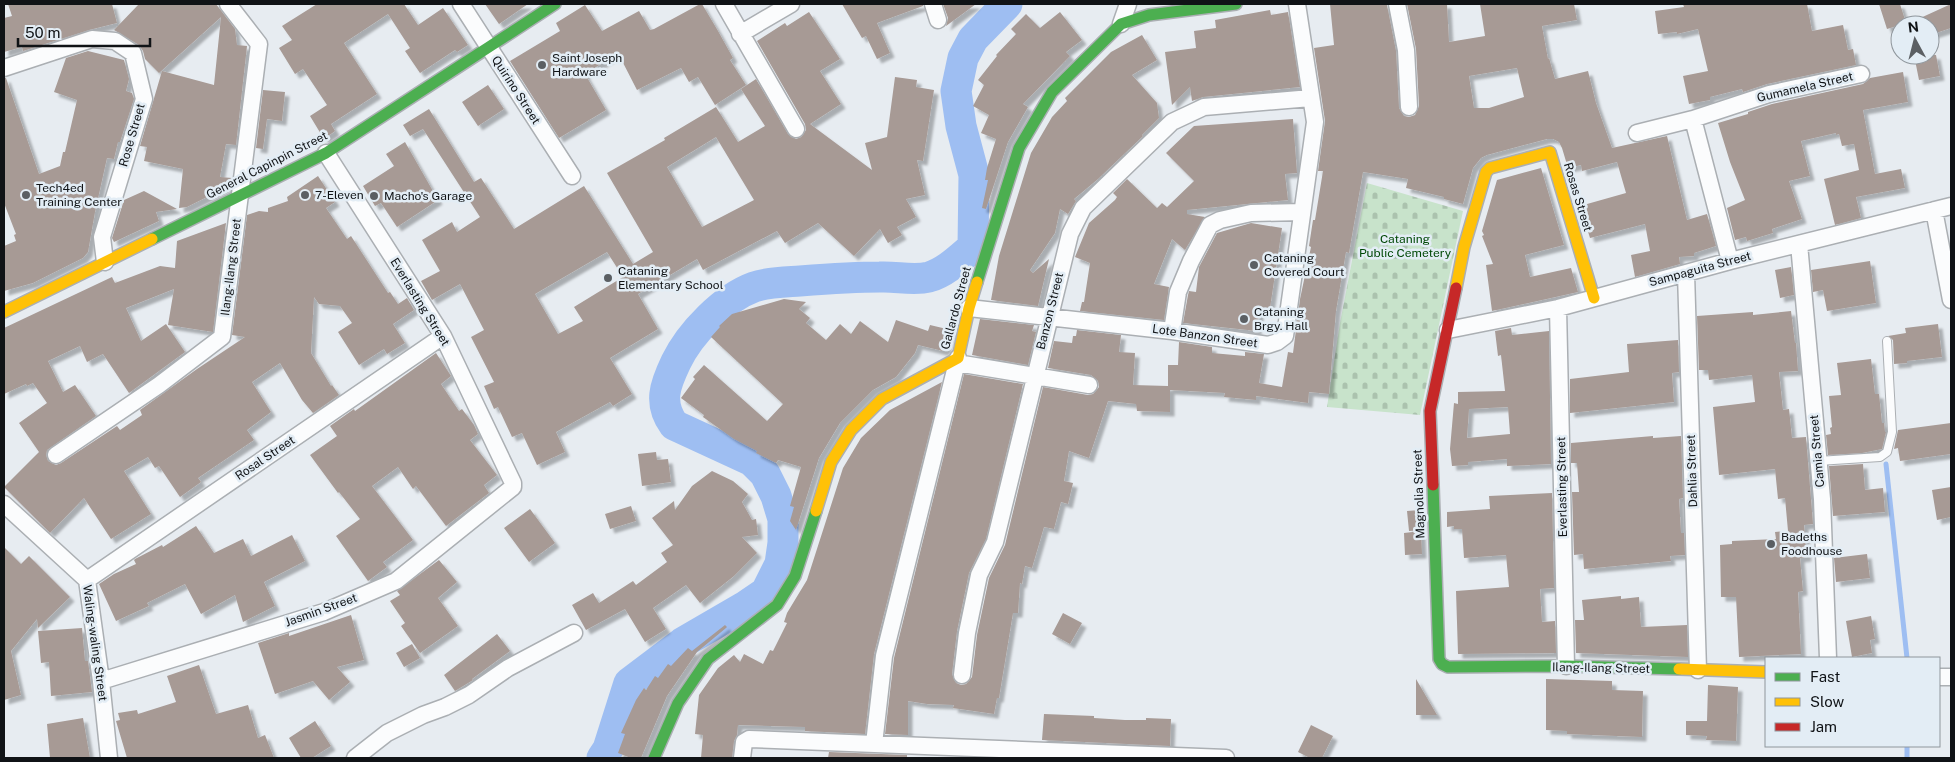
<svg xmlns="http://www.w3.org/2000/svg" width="1955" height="762" font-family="'Public Sans',sans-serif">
  <defs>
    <pattern id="cemetery-stones" width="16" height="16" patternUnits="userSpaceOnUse" patternTransform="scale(1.25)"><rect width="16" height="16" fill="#c8e3cb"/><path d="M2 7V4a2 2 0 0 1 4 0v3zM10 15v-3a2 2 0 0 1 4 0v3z" fill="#abc2ae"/></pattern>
    <filter id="shadow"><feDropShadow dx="4.5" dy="4.5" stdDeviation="1" flood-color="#0004"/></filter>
  </defs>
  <rect width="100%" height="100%" fill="#e7ecf1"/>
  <path fill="url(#cemetery-stones)" d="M1367,183L1463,211L1420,415L1327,407L1340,323Z"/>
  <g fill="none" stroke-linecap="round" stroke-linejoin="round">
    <path stroke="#9ebef2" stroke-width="5" d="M1886,464L1907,658
      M1907,746V758"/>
    <path stroke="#9ebef2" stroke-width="31" d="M602,758L608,749L629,683L682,643L744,607L766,592L780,564L783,543V519L776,496L765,474L752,461L674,425C658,403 665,385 676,362C690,333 724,298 754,287C768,282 785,282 800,281C826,279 853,277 880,277C896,276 913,281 929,277C946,272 960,258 973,247L974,175L961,126L956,91L963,58L973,39L1007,4"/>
  </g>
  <path fill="#a79a95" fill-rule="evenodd" filter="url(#shadow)" d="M8,4H112L117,23L89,30L23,51L22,47L4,52V18L12,16Z
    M139,4H216L235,29L237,45L247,46L236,145L226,144L220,177L232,178L231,185L187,207L179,208L183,169L144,161L147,147L140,146L162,71L214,85L221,17L159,73L145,59L143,51L139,45L114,30Z
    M317,4H404L418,25L443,8L468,45L457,52L455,50L420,73L405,51L410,48L388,14L344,43L377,94L331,124L335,131L324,139L310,116L327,105L303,69L295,74L279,48L292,40L282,26Z
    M485,4H528L499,24Z
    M700,4H702L718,31L733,58L730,60L746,85L715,105L698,77L689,82L681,68L637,90L618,53L585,74L606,110L559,138L510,61L560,31L556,23L585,5L602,31L639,11L650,30L654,29Z
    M842,4H923V6L877,23L890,53L877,59L866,36L862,38Z
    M943,4H976L946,26L948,18Z
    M1330,4L1387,5L1396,51L1399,108L1404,116L1409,117L1415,115L1419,106L1416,49L1407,4H1447L1449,42L1485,36L1480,4H1574L1577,20L1542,26L1548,59L1549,58L1555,79L1588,71L1596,103L1612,148L1667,136L1687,220L1707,214L1716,246L1694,253V256L1679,257L1680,264L1635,277L1631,255L1650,251L1645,224L1590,238L1580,206L1626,193L1617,162L1582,171L1581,165L1568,168L1562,148L1559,142L1553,139H1547L1487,155L1481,158L1473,168L1463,204L1444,199V197L1406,188L1408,179L1363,172L1349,253L1346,252L1336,311L1329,394L1309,392L1308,403L1256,396V400L1224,397L1225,393L1170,390V412L1137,411L1136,404L1108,401L1089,458L1069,451L1064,481L1073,483L1068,504L1061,502L1054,529L1044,527L1032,568L1025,566L1022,584L1020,583L1018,613H1013L999,698H997L994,714L953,708L954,705L927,704L908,701V735L885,734L894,658L964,374L1023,384L986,539L969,573L957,631L952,674L956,683L961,685L966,684L972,677L977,635L989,578L1005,545L1043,387L1088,395L1093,394L1099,387L1098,381L1091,375L1048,368L1054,341L1072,343L1073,336H1076L1077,330L1121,335L1119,352L1135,353L1133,385L1168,386V365H1178L1179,342L1212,347V353L1245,356V352L1264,354L1259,383L1282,387L1288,352L1293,353L1300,299L1311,247L1309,246L1313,220H1315L1323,171H1318L1325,121L1314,48L1334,45ZM1517,68L1524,97L1489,108H1474L1469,76Z
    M1683,4H1807L1812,31L1843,25L1848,50L1853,49L1856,65L1767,84L1743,92L1742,89L1710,97V100L1689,104L1683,76L1708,71L1698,29L1677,34V32L1658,34L1655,11L1684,7Z
    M1879,4H1900L1906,23L1887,29Z
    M1951,4V28L1930,35V25H1905Z
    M1270,10L1271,15L1288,12L1300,87L1203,97L1192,101L1190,87L1172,105L1165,52L1196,48L1194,31L1216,28L1215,20Z
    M809,12L840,59L820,71L841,104L810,124L872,170L865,143L887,137L895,77L917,80L916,87L934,90L923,161L917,160L925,195L906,199L916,217L897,227L902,235L888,243L880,229L854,256L818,223L785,243L777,231L703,270L697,259L638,294L658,329L610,358L632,394L613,406L610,402L556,432L565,452L537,465L522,433L512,437L498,407L494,409L484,386L494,382L471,337L484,330L460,284L432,300L421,281L440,271L422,240L452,222L457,232L480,217L423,129L410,136L403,125L429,109L474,182L481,178L514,229L584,186L633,264L653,252L607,173L665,140L664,138L716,107L738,142L765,126L741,89L756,79L788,134L796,139L801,137L806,130L805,124L757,41L785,23L787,26ZM716,137L754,200L702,227L667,167ZM607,252L623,277L574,307L583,321L558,334L535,294Z
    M1060,12L1082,40L1066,52L1070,56L1023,104L1028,107L1008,142L986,209L982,208L988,180H985L987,168L996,139L981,133L989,115L973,106L984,85L978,80L997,56L996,55L1016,34L1011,29L1026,14L1040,28Z
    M1142,35L1157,60L1132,75L1157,103L1159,118L1142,135L1143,136L1098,179L1074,199L1076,201L1068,214L1060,209L1055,233L1030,270L1033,273L1049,259L1038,306L991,300L999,256L1031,153L1052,117L1067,101L1065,98L1111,52Z
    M88,51L124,60L129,79L126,91L132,93L134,99L120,142H118L114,159L107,158L95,212L88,252L83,258L33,283L4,291V246L16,241L14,235L16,234L4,203V78H6L39,174L60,166L63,152H65L77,100L54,92L66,58Z
    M1914,55H1936L1940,76L1919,80Z
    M1903,72L1908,102L1863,110L1875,174L1901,169L1905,188L1856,197L1861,218L1835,225L1824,179L1859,170L1854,144L1842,146L1839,134L1836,135V133L1801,141L1810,176L1789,181L1802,219L1772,229L1773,233L1747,241L1746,237L1735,240L1727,208L1745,200L1730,162L1718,123L1748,114V112L1772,104L1863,84L1870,78Z
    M488,85L504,109L478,126L462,102Z
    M263,90L285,92L282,121L267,119L263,149L256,148Z
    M1293,119L1297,173L1285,174L1288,200L1187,210V214L1205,217L1185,250L1172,239L1154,284L1169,287L1164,320L1080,311L1082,302H1084L1090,263L1075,257L1089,223L1115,200L1117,197L1113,193L1127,179L1157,208L1162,203L1167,207L1194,181L1166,153L1194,126Z
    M405,142L438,200L397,227L381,203L375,206L363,186L394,166L386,154Z
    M1541,168L1564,245L1525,255L1530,277L1571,268L1578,292L1492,311L1486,265L1493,264L1482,236L1484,235L1482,231L1497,180Z
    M318,176L335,202L326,208L347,239L351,236L388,293L390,292L398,304L407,298L414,310L393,324L405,343L387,354L384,349L359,365L338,332L352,323L340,306L319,304L314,297L311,353L331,386L332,385L339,395L313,413L302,400L280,363L252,382L271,412L247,430L254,440L198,478L201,482L180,497L159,466L155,468L148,457L124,471L151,514L111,539L84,498L50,533L4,487L39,452L19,423L47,403L33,383L27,386L26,384L4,394V328L112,277L115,283L160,266L175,268L177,241L226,223L213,332L168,325L174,289L126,308L141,341L166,324L185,352L129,393L103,354L87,362L80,346L48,361L63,392L75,385L96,416L47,450L46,455L48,461L56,465L61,463L117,426L120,430L142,415L140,410L197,369L245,337L232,335L247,215L259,211L268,212V208L288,201L287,197Z
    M144,191L177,209L156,212L159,221L114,242L112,238L124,200Z
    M1251,223L1282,228L1270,308L1260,307L1257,331L1183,323L1188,295L1189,291L1196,292L1199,267L1217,233Z
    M1870,261L1876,303L1827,311L1823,290L1813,292L1811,270Z
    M1791,267L1794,295L1780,298L1775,270Z
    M784,299L806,302L799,309L810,318L806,323L826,340L840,324L851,334L860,321L888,342L896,320L928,331L930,325L951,330L946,349L943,351L918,345L915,353L896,377L873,390L840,423L819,458L796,530L790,521L794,507L790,506L801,467L778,460L776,463L756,453L757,451L734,439L703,417L704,415L681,398L695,379L693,377L704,365L767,421L783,404L711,337L720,327L719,326L732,314Z
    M1791,311L1795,343H1796L1798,371L1779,372L1783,410L1789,409L1792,438L1806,437L1813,524L1804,525L1807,557L1800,558L1803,591L1798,592L1801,654L1739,657L1736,597H1721L1720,545L1732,544V541L1776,539L1775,532L1788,531L1785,498L1778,499L1775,469L1719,475L1713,407L1755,402L1752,375L1709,380L1708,370H1699L1697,316L1753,312V315Z
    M980,319L1034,325L1032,331L1036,332L1028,365L972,355Z
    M1938,324L1942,357L1907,361V363L1894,364L1893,340L1888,336L1906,333L1905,328Z
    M1511,328L1512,335L1549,331L1551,464L1507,466V459L1468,462V465L1452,466L1450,449L1454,403L1458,404V392L1505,391L1501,355L1498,356L1495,331ZM1508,407L1510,434L1467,438L1469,409Z
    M1678,340L1679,372L1672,373L1674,402L1570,413V379L1629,372L1627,344Z
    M436,353L451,376L441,384L459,411L462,409L474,425L478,434L470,440L497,475L484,485L489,493L446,526L416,486L413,489L398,467L372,486L413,540L383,562L387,567L368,581L336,536L360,519L339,492L338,493L310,455L337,436L330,426L354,409L355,411Z
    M1871,359L1875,394H1879L1882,423H1884L1885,432H1886L1882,449L1862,453L1828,455L1826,435L1831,434L1830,428L1832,427L1829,396L1841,395L1837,363Z
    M942,382L874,654L865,734L805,731V727L738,725L737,735L734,741L732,758H701L703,735L695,734L699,695L718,668L734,655L740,662L744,654L763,664L770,650L773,651L787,623L784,622L787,613L807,580L843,468L861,438L890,410Z
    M1951,423V454L1900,461L1898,448L1894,449L1898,430Z
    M1653,436V438L1681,436L1683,498L1679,499L1681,533H1684L1685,555L1670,556L1671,561L1584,569L1583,554L1574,555L1572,492H1579L1577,463H1571V443Z
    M656,452L657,460L668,459L671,482L642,486L638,454Z
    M1863,464L1865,490L1883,488L1885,512L1833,516L1829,466Z
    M712,471L733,481L748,494L742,502L752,520L756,519L758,535L742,537L757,553L734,576L700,603L686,585L653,608L666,629L645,642L625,609L586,630L572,605L593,593L599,603L633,581L636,585L667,562L661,553L673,545L652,518L674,501L675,510L692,486Z
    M1951,487V517L1937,520L1932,490Z
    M1552,493L1554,588L1540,589L1542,622L1555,621L1556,653L1458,654L1456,591L1509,587L1506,555L1464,558L1462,529H1454V526L1447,527V512L1490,509L1489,496Z
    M631,506L636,521L610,529L605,514Z
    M530,509L555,543L529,562L504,528Z
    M1420,510L1421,530L1409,531L1407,511Z
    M196,526L214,553L243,539L251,556L292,535L305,561L264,582L275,606L243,622L235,595L201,614L185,584L147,603L149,606L116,621L99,584L114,574L136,564L134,560L135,559L162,545L163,547Z
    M1421,531L1422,554L1405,555L1404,533Z
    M4,547L21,564L29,556L70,597L38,628L37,619L11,651L21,695L4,700Z
    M1867,554L1870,578L1836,582L1834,558Z
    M439,560L457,582L438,598L458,626L420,653L401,626L405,623L390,601L400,595L397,591Z
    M1621,596V599L1639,597L1641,627L1687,625L1688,657L1576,653L1575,620H1584L1582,600Z
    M1063,613L1082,623L1070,644L1052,634Z
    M351,615L364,660L337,667L350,682L329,700L313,681L275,694L258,643L289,633V636Z
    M1871,616L1875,639L1870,640L1872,653L1852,657L1846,621Z
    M725,625L727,627L726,628L697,652L667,696L641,758H631L618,753L625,734L621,733L636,700L644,688L646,690L655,676L658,678L668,664L671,666L688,648L692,651Z
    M82,628L85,661H88L92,692L51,696L49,662L41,663L38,631Z
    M497,634L510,651L472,679L473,680L455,691L444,675Z
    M412,644L420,658L404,667L396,653Z
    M199,665L216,714L248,705L258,738L265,735L274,758H127L116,721L120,720L118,713L137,710L138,714L176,702L167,676Z
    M1416,679L1437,715H1416Z
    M1546,679L1612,681V690L1643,691L1642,737L1567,734V731L1546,730Z
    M1708,685L1738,687L1736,741L1706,740L1707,736L1686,735V721H1707Z
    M1044,714L1094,716V718L1125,720H1146V718L1171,719L1170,746L1042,740Z
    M83,718L90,758H50L47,724Z
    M315,721L331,746L312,758H301L289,738Z
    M1311,725L1333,736L1322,758H1310L1298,752Z
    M829,752L907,755V758H828Z"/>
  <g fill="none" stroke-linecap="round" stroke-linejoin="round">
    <defs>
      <path id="lane" d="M1818,461L1880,457L1887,452L1892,432L1887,341"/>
      <path id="street" d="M461,4L572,176
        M724,4L796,129
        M933,4L938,20
        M1397,4L1406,50L1409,107
        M1121,24L1128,4
        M740,34L791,4
        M4,68L92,39L115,41L133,53L144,99L102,237L105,262
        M1693,119L1730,261
        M1637,133L1693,119L1769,94L1861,74
        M1934,210L1951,300
        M1799,244L1822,499L1828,658
        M1686,273L1698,670
        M969,308L1172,331L1268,345L1277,342L1285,336L1315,122L1297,4
        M1558,308L1566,666
        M1448,330L1558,308L1730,261L1951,206
        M1172,331L1178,292L1191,261L1210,225L1220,220L1251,213L1302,212
        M957,363L1089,385
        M56,455L159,385L222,337L259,44L228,4
        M4,504L87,580L101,681L109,758
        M87,580L443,336
        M962,675L967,633L979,575L995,542L1070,234L1083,208L1172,122L1204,107L1311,98
        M1939,677H1951
        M101,681L324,612L396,581L513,487V483L443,336L326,153
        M874,744L884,656L958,358
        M355,758L387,733L423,715L445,707L469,695L508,668L574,633
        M742,758L744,742L749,739L1226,758"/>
      <path id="fast" d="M152,239L326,153L555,4
        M977,282L1019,148L1052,92L1121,24L1149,15L1236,4
        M1433,485L1439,659L1442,664L1448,667L1566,666L1679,669
        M654,758L678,703L708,659L777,605L795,576L816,511"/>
      <path id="slow" d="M1456,288L1464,247L1486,172L1490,168L1550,152L1594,298
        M4,312L152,239
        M816,511L831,462L851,430L882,399L958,358L969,308L977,282
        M1679,669L1766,672"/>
      <path id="jam" d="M1433,485L1430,411L1456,288"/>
    </defs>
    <use href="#lane" stroke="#abafb3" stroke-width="10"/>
    <use href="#street" stroke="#abafb3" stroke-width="19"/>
    <use href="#fast" stroke="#abafb3" stroke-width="14"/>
    <use href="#slow" stroke="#abafb3" stroke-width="14"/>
    <use href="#jam" stroke="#abafb3" stroke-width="14"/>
    <use href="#lane" stroke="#fbfcfd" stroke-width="8"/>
    <use href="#street" stroke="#fbfcfd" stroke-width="16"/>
    <use href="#fast" stroke="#4caf50" stroke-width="11"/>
    <use href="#slow" stroke="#ffc107" stroke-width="11"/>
    <use href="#jam" stroke="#c62828" stroke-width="11"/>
  </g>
  <g fill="#5b5f63" stroke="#e3edf5" stroke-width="2">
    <circle cx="542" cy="65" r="5"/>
    <circle cx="26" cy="195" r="5"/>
    <circle cx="305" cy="195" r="5"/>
    <circle cx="374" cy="196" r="5"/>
    <circle cx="1254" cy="265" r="5"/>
    <circle cx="608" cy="278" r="5"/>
    <circle cx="1244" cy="319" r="5"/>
    <circle cx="1771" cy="544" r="5"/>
  </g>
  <g text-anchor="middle" stroke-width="5" stroke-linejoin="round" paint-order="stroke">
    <g font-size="12" fill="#101316" stroke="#e3edf5" text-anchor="start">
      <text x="552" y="62">Saint Joseph<tspan x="552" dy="14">Hardware</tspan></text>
      <text x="36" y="192">Tech4ed<tspan x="36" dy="14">Training Center</tspan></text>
      <text x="315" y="199">7-Eleven</text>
      <text x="384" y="200">Macho's Garage</text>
      <text x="1264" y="262">Cataning<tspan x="1264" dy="14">Covered Court</tspan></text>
      <text x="618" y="275">Cataning<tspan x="618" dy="14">Elementary School</tspan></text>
      <text x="1254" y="316">Cataning<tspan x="1254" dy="14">Brgy. Hall</tspan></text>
      <text x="1781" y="541">Badeths<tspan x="1781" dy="14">Foodhouse</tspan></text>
    </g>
    <g font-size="12" fill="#101316" stroke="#e3edf5">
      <text transform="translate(1805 87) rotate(-13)" y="4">Gumamela Street</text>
      <text transform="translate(516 90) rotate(57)" y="4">Quirino Street</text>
      <text transform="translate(132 135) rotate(-74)" y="4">Rose Street</text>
      <text transform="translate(267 165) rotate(-27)" y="4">General Capinpin Street</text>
      <text transform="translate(1578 197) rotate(73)" y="4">Rosas Street</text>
      <text transform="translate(231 267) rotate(-83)" y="4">Ilang-Ilang Street</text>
      <text transform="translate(1700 269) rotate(-15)" y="4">Sampaguita Street</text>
      <text transform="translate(420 302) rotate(58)" y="4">Everlasting Street</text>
      <text transform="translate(956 308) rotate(-75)" y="4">Gallardo Street</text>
      <text transform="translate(1050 311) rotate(-76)" y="4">Banzon Street</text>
      <text transform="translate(1205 336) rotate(8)" y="4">Lote Banzon Street</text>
      <text transform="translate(1817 451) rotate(-95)" y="4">Camia Street</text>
      <text transform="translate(265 458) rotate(-34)" y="4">Rosal Street</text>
      <text transform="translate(1692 471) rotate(-92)" y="4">Dahlia Street</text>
      <text transform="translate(1562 487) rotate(-91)" y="4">Everlasting Street</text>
      <text transform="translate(1419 494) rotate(-92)" y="4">Magnolia Street</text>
      <text transform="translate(321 610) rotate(-20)" y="4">Jasmin Street</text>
      <text transform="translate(95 643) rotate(82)" y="4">Waling-waling Street</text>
      <text transform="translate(1601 668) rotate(1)" y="4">Ilang-Ilang Street</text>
    </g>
    <g font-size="12" fill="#004906" stroke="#e3edf5">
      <text x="1405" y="243">Cataning<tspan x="1405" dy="14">Public Cemetery</tspan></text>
    </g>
  </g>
  <rect width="1955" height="762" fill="none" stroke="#101316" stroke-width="10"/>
  <rect x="1765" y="657" width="175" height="90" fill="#e3edf5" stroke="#8f969c"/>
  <rect x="1775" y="673" width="25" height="8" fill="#4caf50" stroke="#8f969c"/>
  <text x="1810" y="682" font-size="15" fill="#101316">Fast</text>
  <rect x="1775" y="698" width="25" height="8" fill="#ffc107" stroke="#8f969c"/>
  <text x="1810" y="707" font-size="15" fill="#101316">Slow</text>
  <rect x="1775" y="723" width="25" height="8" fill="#c62828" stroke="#8f969c"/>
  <text x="1810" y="732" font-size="15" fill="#101316">Jam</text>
  <g transform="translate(1915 40) rotate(353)"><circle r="24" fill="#e3edf5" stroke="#8f969c"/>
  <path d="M0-4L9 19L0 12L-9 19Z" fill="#5b5f63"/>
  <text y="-8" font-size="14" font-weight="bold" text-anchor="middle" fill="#101316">N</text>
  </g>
  <path d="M18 38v8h132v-8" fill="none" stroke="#101316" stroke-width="2.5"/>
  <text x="25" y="38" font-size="15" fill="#101316" stroke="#e3edf5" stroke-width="4" paint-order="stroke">50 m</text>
</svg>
